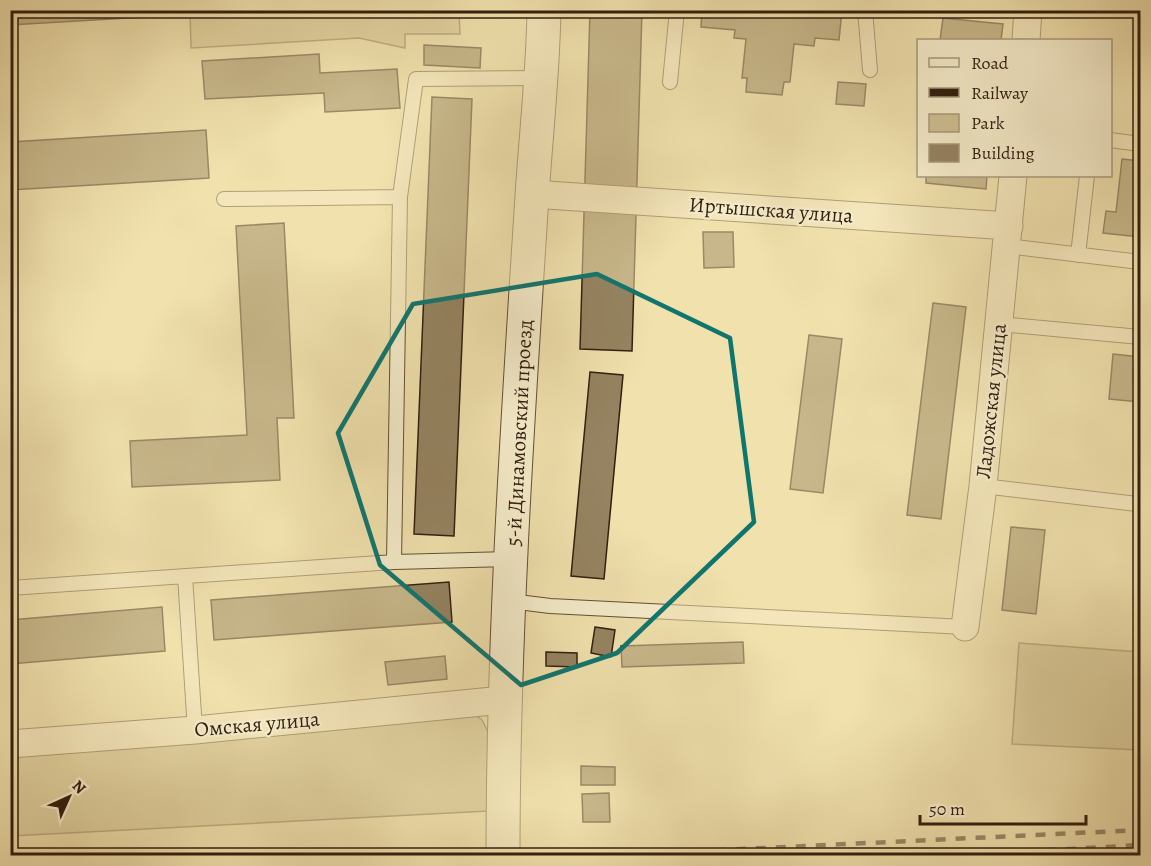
<svg xmlns="http://www.w3.org/2000/svg" width="1151" height="866" font-family="Alegreya,serif">
  <rect width="100%" height="100%" fill="#f0e1ad"/>
  <filter id="stains"><feTurbulence type="fractalNoise" baseFrequency=".00333" numOctaves="4"/><feColorMatrix values="0 0 0 0 .2 0 0 0 0 .09 0 0 0 0 .02 0 0 0 .5 -.17"/></filter>
  <radialGradient id="worn" r=".72"><stop offset=".6" stop-color="#630" stop-opacity="0"/><stop offset="1" stop-color="#630" stop-opacity=".3"/></radialGradient>
  <path fill="#d0c092" stroke="#816f50" stroke-width="1.5" d="M190,11H459L460,34H405V48L359,38L191,48Z
    M1019,643L1140,652V750L1012,744Z
    M472,713L482,720L489,734L488,811L11,836V756Z"/>
  <path fill="#958361" stroke="#321e0f" stroke-width="1.5" d="M10,10H145V17L10,25Z
    M590,10H642L632,351L580,349Z
    M702,10H842L839,40L815,38L814,46L794,44L790,82H784L782,95L746,92L747,78H742L746,39L734,38L735,30L701,27Z
    M943,18L1003,24L1001,40H940Z
    M424,45L481,48L480,68L424,65Z
    M319,54L320,73L397,69L400,108L325,112L324,93L205,99L202,61Z
    M838,82L866,84L864,106L836,104Z
    M432,97L472,99L454,536L414,534Z
    M206,130L209,178L10,190V142Z
    M1122,159L1140,161V237L1103,233L1106,211L1116,212Z
    M926,176H987L986,189L926,183Z
    M284,223L294,418H277L280,480L132,487L130,441L247,435L236,226Z
    M703,232H733L734,267L704,268Z
    M933,303L966,307L941,519L907,515Z
    M809,335L842,339L823,493L790,489Z
    M1113,354L1140,357V402L1109,399Z
    M590,372L623,375L604,579L571,576Z
    M1011,527L1045,530L1036,614L1002,610Z
    M449,582L452,622L214,640L211,600Z
    M162,607L165,651L10,664V620Z
    M595,627L615,630L611,657L591,653Z
    M743,642L744,663L622,667L621,646Z
    M546,652L577,653V667L546,666Z
    M445,656L447,679L388,685L385,662Z
    M581,766L615,767V785H581Z
    M609,793L610,822H583L582,794Z"/>
  <g fill="none" stroke-linecap="round" stroke-linejoin="round">
    <defs>
      <path id="service" d="M865,10L870,70
        M670,82L677,10
        M1110,140L1140,144
        M400,197L394,562L512,559
        M224,199L400,197L416,79L540,78
        M1007,246L1140,262
        M1078,255L1087,176
        M999,324L1140,337
        M983,486L1137,504L1140,501
        M185,576L195,730
        M10,588L394,562
        M510,601L550,606L965,627"/>
      <path id="minor" d="M1026,40L1028,10
        M532,194L1009,226
        M965,627L983,486L1013,176
        M10,744L195,730L503,700"/>
      <path id="tertiary" d="M503,856C503,636 518,415 532,196C536,134 543,73 544,10"/>
    </defs>
    <use href="#service" stroke="#624f36" stroke-width="16"/>
    <use href="#minor" stroke="#624f36" stroke-width="29"/>
    <use href="#tertiary" stroke="#624f36" stroke-width="35"/>
    <use href="#service" stroke="#f5ecca" stroke-width="14"/>
    <use href="#minor" stroke="#f5ecca" stroke-width="27"/>
    <use href="#tertiary" stroke="#f5ecca" stroke-width="33"/>
    <path stroke="#321e0f" stroke-width="4.5" stroke-dasharray="10 10" stroke-linecap="butt" d="M596,856L1140,830
      M946,856L1140,845"/>
  </g>
  <path d="M0 0H1151V866H0ZM597,274L730,338L754,522L617,653L521,685L380,565L338,433L413,304Z" fill="#f0e1ad" fill-opacity=".55" fill-rule="evenodd"/>
  <path fill="none" stroke="#0f766e" stroke-width="4.5" stroke-linejoin="round" d="M597,274L730,338L754,522L617,653L521,685L380,565L338,433L413,304Z"/>
  <g text-anchor="middle" stroke-width="4.5" stroke-linejoin="round" paint-order="stroke">
    <g font-size="21" fill="#321e0f" stroke="#f5ecca">
      <text transform="translate(771 210) rotate(4)" y="7">Иртышская улица</text>
      <text transform="translate(991 401) rotate(-84)" y="7">Ладожская улица</text>
      <text transform="translate(519 433) rotate(-87)" y="7">5-й Динамовский проезд</text>
      <text transform="translate(257 724) rotate(-5)" y="7">Омская улица</text>
    </g>
  </g>
  <rect width="1151" height="866" fill="none" stroke="#f0e1ad" stroke-width="36"/>
  <rect x="12" y="12" width="1127" height="842" fill="none" stroke="#321e0f" stroke-width="3"/>
  <rect x="18" y="18" width="1115" height="830" fill="none" stroke="#321e0f" stroke-width="1.5"/>
  <rect x="917" y="39" width="195" height="138" fill="#f5ecca" stroke="#a79a7f" stroke-width="1.5"/>
  <rect x="929" y="58" width="30" height="9" fill="#f5ecca" stroke="#a79a7f" stroke-width="1.5"/>
  <text x="971" y="69" font-size="18" fill="#321e0f">Road</text>
  <rect x="929" y="88" width="30" height="9" fill="#321e0f" stroke="#a79a7f" stroke-width="1.5"/>
  <text x="971" y="99" font-size="18" fill="#321e0f">Railway</text>
  <rect x="929" y="114" width="30" height="18" fill="#d0c092" stroke="#a79a7f" stroke-width="1.5"/>
  <text x="971" y="129" font-size="18" fill="#321e0f">Park</text>
  <rect x="929" y="144" width="30" height="18" fill="#958361" stroke="#a79a7f" stroke-width="1.5"/>
  <text x="971" y="159" font-size="18" fill="#321e0f">Building</text>
  <g transform="translate(69 797) rotate(45)" stroke="#f5ecca" stroke-width="4.5" paint-order="stroke">
  <path d="M0-4.5L10 22L0 15L-10 22Z" fill="#321e0f"/>
  <text y="-9" font-size="16" font-weight="bold" text-anchor="middle" fill="#321e0f">N</text>
  </g>
  <path d="M920 815v9h166v-9" fill="none" stroke="#321e0f" stroke-width="3"/>
  <text x="929" y="815" font-size="18" fill="#321e0f" stroke="#f5ecca" stroke-width="4.5" paint-order="stroke">50 m</text>
  <rect width="100%" height="100%" filter="url(#stains)"/>
  <rect width="100%" height="100%" fill="url(#worn)"/>
</svg>
